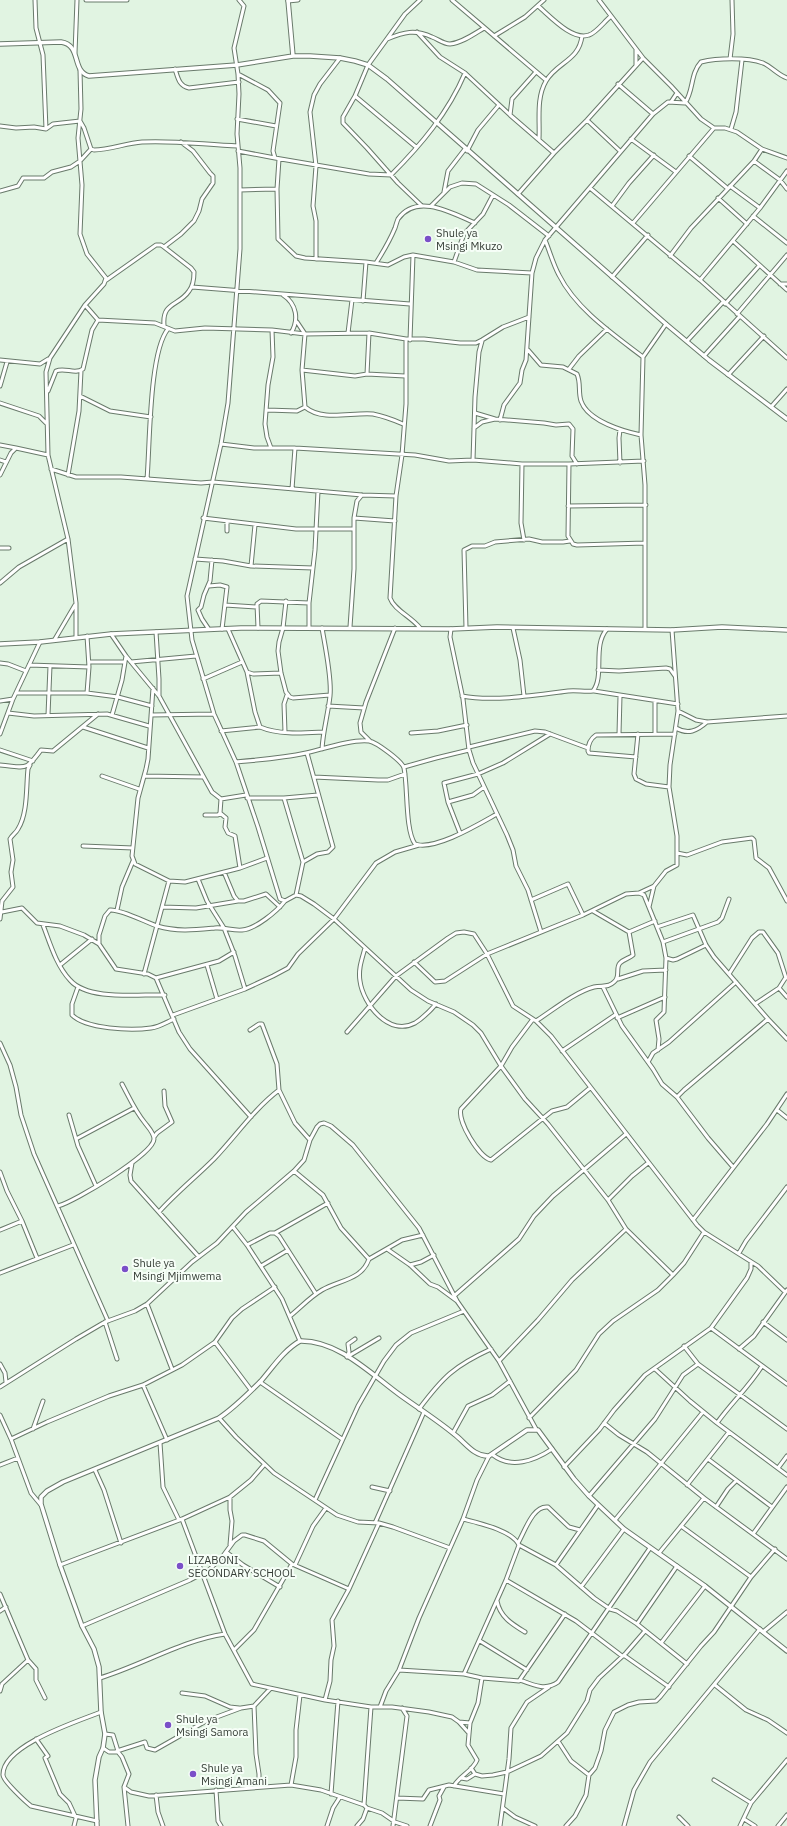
<svg xmlns="http://www.w3.org/2000/svg" width="787" height="1826" font-family="'IBM Plex Sans',sans-serif">
  <rect width="100%" height="100%" fill="#e1f4e2"/>
  <g fill="none" stroke-linecap="round" stroke-linejoin="round">
    <defs>
      <path id="minor" d="M35,0L36,28L43,55L46,129
        M86,0H127
        M239,0L244,6L234,48L238,74L239,94L237,134L240,168V249L228,403L221,444L187,596L192,640L214,714L236,762L258,827L280,899L285,901L296,895L301,896L314,904L334,919L411,990L428,1001L454,1012L473,1025L481,1033L501,1066L525,1099L548,1124L608,1200L626,1229L673,1275
        M420,0L405,14L368,65L355,96L343,117V123L367,148L398,183L422,206
        M452,0L546,80
        M599,0L643,58L671,86L701,119L714,128H725L737,132L762,149L787,158
        M288,1L298,0
        M538,6C550,16 572,41 589,35C596,33 604,22 610,17
        M417,32L440,57L465,73L510,115L554,153
        M494,36L525,17L544,0
        M387,39C404,32 415,29 432,37C438,39 443,44 450,44C462,43 474,34 484,28
        M75,53L77,0
        M730,59L733,34L732,0
        M636,65V49
        M175,69C178,78 179,86 189,88L239,82
        M238,74L268,90L280,103L273,151L275,158L369,174L391,175C421,145 448,113 465,73
        M618,84L653,114
        M355,96L416,147
        M671,102L677,93
        M510,115L512,99L536,72
        M237,119L276,126
        M587,120L620,151
        M0,126L16,128L34,127L46,129L53,124L80,121L84,128L91,149L94,150C110,150 126,143 142,142C174,140 206,145 238,146
        M731,129L736,112L742,60
        M539,139C540,120 536,98 546,81C557,62 579,61 582,36
        M631,139L676,172
        M238,151L275,158
        M467,151L478,130L499,105
        M689,156L727,188
        M279,159L277,189L278,239L296,256L305,258L366,262L388,265L404,257L413,255L454,262L477,270L532,273
        M754,161L780,180L787,189
        M730,186L760,208
        M590,188L700,280L787,358
        M240,190L277,189
        M0,191L18,186L23,178H44L52,172L71,167L80,161L91,149
        M444,192L448,171L465,149
        M518,194L554,153L587,120L643,58
        M718,198L747,224
        M431,206L450,187L462,183L476,184L509,205L549,236
        M612,206L629,183L654,155
        M753,216L787,243
        M633,223L714,128
        M545,240C550,252 553,264 559,275C576,309 613,334 643,357
        M733,241L787,290
        M164,247L181,234L194,221L199,211L202,199L213,183V176L210,173L193,151L181,142
        M670,256L691,228L754,161L762,149
        M316,259V221L313,206L316,166L310,112L314,95L320,84L340,58
        M454,262L464,234L483,214L493,195
        M376,263C383,252 390,240 395,228C396,225 397,221 398,219C417,192 454,214 475,223
        M612,277L648,235
        M700,280L760,208L787,171
        M105,281L156,245H161L164,247L191,268L194,272C194,279 193,286 189,291C179,306 162,302 164,325
        M780,284H787
        M192,287L410,304
        M283,295C297,304 299,320 291,333
        M363,301L366,262
        M725,304L759,266
        M85,305L98,320
        M737,314L787,255
        M297,322L305,334L302,370L305,407C323,422 351,412 373,414C383,416 394,420 403,424
        M348,333L352,300
        M406,339V404L402,455L396,496L390,598C394,610 412,617 420,628
        M410,340L413,255
        M687,341L723,302
        M528,350L541,365L563,367L577,374C581,383 578,392 581,401C588,421 623,431 641,435
        M704,356L740,316
        M0,360L40,364L48,359
        M569,369L579,356L607,329
        M302,370L355,376L367,374L405,376
        M367,374L369,333
        M728,375L764,336
        M0,386L7,362
        M48,391L56,371C65,367 75,375 83,369L92,330L98,320L155,323L175,331L205,328L272,330L305,334L369,333L406,339H424L460,343H476L482,340L503,327L529,317
        M80,396L110,411L151,417
        M0,403L39,416L46,423
        M771,407L787,389
        M267,410L297,411L305,407
        M475,413L495,419
        M500,420L504,405L520,383L522,370L526,360L532,273L536,258L545,240L653,114L668,102L685,103C694,90 690,74 701,62C717,58 747,57 763,63C772,67 778,75 787,78
        M474,428L482,422L495,419L544,423L556,425L569,424L573,429L572,456L577,464
        M620,430L619,438L620,463
        M221,444L254,448H295L415,455L449,461L473,460L522,464H569L644,461
        M0,445L16,448
        M271,448L267,437L265,424L268,385L273,357L272,330
        M0,460L6,462
        M473,460L475,397L479,352L482,341
        M522,464L521,523L524,540
        M569,464L568,536L573,544L577,545L645,543
        M51,469L76,477H121L201,483L213,482L362,495L396,496
        M0,475L11,453L16,448L48,455
        M68,475L79,411L81,371
        M147,479C150,445 149,352 168,329
        M292,489L295,448
        M568,506L646,505
        M203,518L296,529H354
        M354,518L395,521
        M227,531V521
        M0,548H9
        M195,559L223,561L251,566L313,568
        M251,566L255,525
        M0,583L19,567L68,539
        M209,586L220,585L227,587L222,629
        M286,601L283,628L279,642L278,651L281,673L286,692L290,697L293,698L330,695
        M225,605L257,607
        M350,627L354,569V518L357,501L362,495
        M208,628L202,619L198,610L201,607L204,595L210,581L212,560
        M258,628L257,604L261,601L309,603
        M309,628V603L315,550L318,491
        M322,628C325,646 332,678 330,696C328,714 323,731 322,749
        M466,628L464,550L472,546H485L495,542L529,539L542,542H563L570,541
        M513,628L520,660L524,696
        M645,628V485L641,435L643,357L666,324
        M228,629L247,672L255,712L260,727C279,735 303,733 323,732
        M451,629L450,637L463,699L469,750L473,763L507,835L513,850L516,866L528,890L541,932
        M156,632L159,679V696
        M111,634L126,656L159,696L212,792L221,799L246,795
        M87,636L89,667L87,693
        M76,637V603L68,539L48,455L46,372L50,358L85,305L104,284L106,278L87,254L80,234L82,185L78,138L81,109L80,70
        M55,639L75,605
        M89,662H125
        M131,662L196,656
        M0,663L8,664L26,671
        M29,665L89,667
        M598,670L619,671L666,668L670,669L675,676
        M247,672L253,674L281,673
        M203,679L242,662
        M153,688L148,759L146,769L138,798L132,856L135,864L169,881L185,882L240,868L267,858
        M594,691L678,704
        M16,693H87L118,697L152,706
        M462,696C493,702 537,695 568,691C576,690 585,692 593,691C605,676 592,646 607,629
        M0,701L13,699
        M328,706L364,708
        M678,711L696,720L707,722L787,716
        M8,713L34,716L107,714L149,726
        M48,715L50,666
        M112,715L122,680L126,656
        M151,715L214,714
        M83,727L148,748
        M676,728C688,735 697,731 707,722
        M221,731L260,727
        M285,732L284,704L287,695
        M411,733L438,731L467,725
        M0,734L13,699L40,642
        M619,734L620,696
        M638,734L634,774L636,779L646,784L669,787
        M655,734V701
        M370,741L361,732L360,723L366,702L395,628
        M469,747L535,731L545,732L588,748
        M0,750L33,761
        M636,757L589,753L588,751C588,744 590,739 596,735L675,734
        M236,762C259,760 283,758 306,753C323,749 352,739 369,741C376,742 402,761 404,768C408,787 405,830 415,844C435,851 479,824 497,814
        M0,765C26,767 25,772 41,750L53,751L98,714
        M404,767L436,758L469,750
        M102,776L139,789
        M144,776L203,777
        M314,777L378,780H388L405,774
        M247,798H284L318,795
        M284,798L303,862L296,895
        M448,802L473,795L484,787
        M220,813L226,818L225,827L228,833L235,836L240,868
        M205,815H218L220,813L221,799
        M460,833L448,802L444,783L478,774L503,763L550,734
        M83,846L133,848
        M677,853L687,855L722,842L752,838L754,840L756,858L769,868L787,901
        M303,862L317,854L328,852L333,847L307,753
        M224,872L234,896L238,901H244L266,894L280,907
        M198,879L207,901L224,928L235,956L245,989
        M639,893L654,886L666,871L677,865V836L669,787L670,765L678,711L672,630
        M531,900L568,884L583,915
        M162,907L196,908L238,901
        M649,907L654,886
        M117,910L122,887L133,861
        M593,911L629,932
        M2,912L22,908L37,923L60,926L84,935L99,944
        M0,919L2,901L13,887L11,872L13,860L10,839C12,835 16,833 18,829C28,813 26,787 28,769L30,765
        M43,925C50,943 56,965 70,980C88,1001 139,994 165,995
        M657,927L693,915L706,945L714,957L768,1019L787,1039
        M663,942L718,922L722,918L729,899
        M365,948C362,959 358,969 360,981C363,1004 389,1037 415,1023C423,1018 430,1011 436,1004
        M666,958L673,960L677,959L706,945
        M414,962L435,982L445,981L487,954L583,915L626,894L639,893L644,895L663,942L666,958L664,1012L656,1020L659,1039L658,1050
        M60,965L92,939
        M207,965L217,999
        M144,974L169,881
        M729,974L752,938L759,932H763L778,953L786,978
        M156,978L219,961L234,952
        M618,979L643,971L666,970
        M78,987L72,1004V1015C86,1029 131,1031 151,1028C159,1027 167,1022 174,1019
        M603,987L622,1026L653,1069L662,1084L677,1097L708,1138L733,1167
        M779,988L787,997
        M755,1004L779,988L786,977
        M173,1015L245,989L273,976L288,968L298,954L334,919L376,863L395,852L419,845
        M617,1018L665,997
        M533,1019L512,1047L501,1066L461,1109C457,1121 479,1157 491,1160L552,1111L567,1107L590,1088
        M536,1021C553,1010 575,992 594,987C602,985 608,988 614,982C621,977 615,968 620,963C624,959 630,958 633,955L629,932L655,921
        M250,1030L259,1024H262L277,1064L279,1090L295,1123L310,1140
        M347,1032L396,976L448,938L456,933L464,932L474,934L487,954L513,1006L536,1021L551,1036L697,1225L704,1232L758,1266L785,1292
        M0,1043L10,1065L16,1087L21,1115L34,1154L108,1321
        M562,1051L615,1015
        M648,1062L653,1053L669,1042L736,982
        M677,1097L684,1090L768,1019
        M777,1110L787,1118
        M69,1115L78,1146L96,1186
        M251,1117L190,1049L179,1032L156,978L148,974L116,969L99,944V935L105,916L110,910C121,909 145,922 157,926C178,932 194,930 215,928C224,927 233,931 242,930C256,929 277,911 285,901
        M154,1137L157,1133L172,1122L165,1106L164,1091
        M76,1139L134,1108
        M132,1163L130,1175L131,1181L199,1257
        M294,1171L323,1195L341,1228L369,1259
        M0,1172L7,1191L22,1221L37,1258
        M608,1200L632,1176L648,1163
        M58,1206C74,1202 154,1154 154,1139C154,1133 148,1127 145,1123C135,1111 129,1097 122,1084
        M159,1212C176,1193 196,1177 214,1159C236,1136 254,1109 279,1090
        M693,1220L767,1124L787,1094
        M233,1227L247,1245L282,1299L300,1341
        M0,1230L22,1221
        M275,1233L328,1203
        M247,1245L270,1233H275L279,1236L316,1294
        M387,1249L410,1265L430,1284L438,1287L457,1301
        M739,1253L746,1241L787,1187
        M410,1265L421,1262L434,1255
        M261,1266L288,1250
        M0,1273L73,1245
        M454,1296L519,1239L534,1216L553,1196L626,1134
        M147,1304L172,1369
        M290,1316C300,1308 310,1297 322,1290C339,1280 362,1280 369,1259L402,1240L423,1235
        M105,1322L117,1359
        M763,1322L787,1340
        M711,1328L787,1384
        M215,1342L251,1390
        M684,1346L698,1364L787,1429
        M739,1349L754,1336L787,1290
        M347,1357L379,1338
        M347,1357L349,1352L348,1344L355,1339
        M499,1361L538,1320L572,1280L626,1229
        M0,1364L5,1373L6,1382
        M655,1369L690,1401L717,1423L787,1475
        M260,1382L342,1439
        M143,1385L167,1440
        M0,1387L76,1339L105,1322L135,1311L147,1304L192,1262L217,1243L246,1212L294,1171L304,1160L310,1140L317,1127L320,1124L324,1123L331,1126L353,1145L419,1228L457,1301L499,1361L536,1429
        M419,1409C443,1377 454,1366 491,1349
        M0,1415L11,1439L31,1493L41,1505
        M219,1418L236,1437L274,1473L337,1515L358,1522L379,1523L393,1527L450,1548
        M529,1418L576,1370L599,1334L613,1321L658,1290L673,1275L684,1263L704,1232
        M604,1423L619,1435L647,1452L704,1498L787,1559
        M717,1423C731,1403 749,1387 762,1366
        M33,1429L43,1401
        M453,1433L468,1406L492,1395L510,1381
        M11,1439L47,1422L109,1396L143,1385L182,1365L215,1342L232,1318L242,1309L275,1287
        M160,1443L163,1487L179,1520
        M493,1455C511,1469 534,1461 552,1449
        M708,1459L772,1507
        M0,1465L18,1458
        M564,1467L599,1430L614,1410L645,1375L711,1328L747,1278L751,1269V1263
        M778,1468L787,1456
        M95,1470L104,1490L121,1543
        M687,1485L729,1432
        M372,1487L390,1491
        M589,1496L655,1419L683,1375L698,1364
        M230,1497V1510L232,1521L230,1545
        M315,1500L358,1406L384,1361L396,1345L411,1333L464,1311
        M716,1507L728,1489L736,1481
        M182,1519L230,1497L251,1480L264,1465
        M463,1519C478,1523 512,1530 519,1545L506,1580L464,1674
        M615,1520L703,1412
        M375,1523L424,1412
        M681,1526L751,1577
        M753,1534L787,1487
        M518,1543C525,1531 533,1505 548,1507L569,1527L580,1530
        M519,1545L556,1565L594,1598L610,1609L617,1611L637,1624L687,1664
        M226,1552L243,1565L280,1587
        M659,1553L704,1498
        M60,1565L182,1519L225,1634L252,1684L325,1700L371,1707H392L429,1712L452,1717L459,1722L470,1723L478,1703L482,1678
        M295,1565L313,1526L326,1508
        M556,1565L598,1505
        M506,1580L576,1621L622,1656H625L669,1687
        M581,1587L624,1529
        M0,1594L28,1660L36,1669V1680L45,1698
        M497,1601C500,1617 512,1624 525,1632
        M0,1611L6,1607
        M637,1624L677,1566
        M82,1626L190,1580L209,1570L223,1556L234,1541L242,1535H245L264,1541L292,1564L349,1589
        M763,1632L787,1612
        M480,1641L527,1670
        M661,1643L705,1586
        M234,1650L254,1630L292,1564
        M399,1670L464,1674L482,1678L519,1681L565,1614
        M100,1678C142,1665 183,1640 225,1634
        M520,1680C533,1685 546,1691 558,1682L650,1548
        M715,1685L746,1710L768,1720L787,1733
        M0,1691L2,1684L28,1660
        M182,1693L205,1696L230,1707L239,1708
        M325,1700L330,1681L331,1660L334,1646L332,1620L349,1589L379,1523
        M380,1707L386,1691L399,1670L419,1618L463,1519L477,1480L489,1456
        M459,1722L468,1732
        M105,1734L113,1735L118,1751
        M36,1739L48,1756L45,1758L60,1794L69,1803L76,1818L74,1826
        M558,1741L571,1761L589,1775
        M103,1748L109,1752H118L122,1757L129,1774L124,1787L131,1792L149,1796L291,1785L321,1790L364,1805L367,1808L382,1813L395,1822L407,1826
        M117,1751L145,1742L147,1748L155,1750L206,1721L241,1708L254,1706
        M471,1768L475,1774L482,1776L493,1775L507,1772L541,1756L567,1733L587,1701L590,1690L599,1678L626,1653L645,1631
        M461,1778L467,1779L475,1774
        M714,1780L751,1803
        M291,1785L296,1757V1730L300,1695
        M454,1786C459,1776 473,1771 477,1760L468,1745L470,1723
        M124,1787L128,1826
        M259,1787V1774L256,1754L254,1706L270,1689
        M216,1790L218,1821L221,1826
        M331,1794L338,1701
        M156,1795L158,1812L163,1826
        M397,1798L423,1799L429,1790L449,1785L504,1794
        M364,1805L371,1707
        M503,1808L515,1817L535,1826
        M679,1817L688,1826
        M744,1819L755,1826
        M97,1821L31,1806C26,1802 3,1781 3,1775C2,1745 79,1721 101,1712
        M327,1826L333,1808L340,1797
        M357,1826L363,1819L367,1808
        M393,1826L407,1716L402,1708
        M430,1826L440,1800L439,1796L444,1787
        M500,1826L509,1759L511,1728L527,1702L549,1687
        M566,1826L575,1816L586,1795L589,1775L595,1768L601,1751L605,1730L614,1712L628,1705L639,1702L656,1701L660,1697L701,1646L714,1632L751,1577L775,1549
        M624,1826L634,1790L650,1762L760,1629
        M740,1826L751,1803L787,1760
        M778,1826L787,1815"/>
      <path id="tertiary" d="M288,0L293,56
        M0,44L61,42C82,45 71,71 89,76L237,65L293,56H310L340,58L355,61L368,65L387,79L666,324L709,360L787,419
        M0,644L40,642L111,634L241,628L451,629L497,627L672,630L722,627L787,630
        M97,1826L95,1780L99,1757L103,1748L105,1734L101,1712L99,1667L94,1649L82,1626L60,1565L41,1504V1497L47,1491L63,1482L219,1418C234,1408 248,1394 261,1381C273,1367 284,1350 300,1341C338,1340 371,1374 400,1395C418,1408 437,1420 454,1434C465,1442 474,1457 489,1456L527,1430H538L574,1479L589,1496L624,1529L705,1586L787,1651"/>
    </defs>
    <use href="#minor" stroke="#697a6b" stroke-width="5"/>
    <use href="#tertiary" stroke="#697a6b" stroke-width="5.5"/>
    <use href="#minor" stroke="#fff" stroke-width="3"/>
    <use href="#tertiary" stroke="#fff" stroke-width="3.5"/>
  </g>
  <g fill="#7a4fc8" stroke="#f6fef7" stroke-width="1.5">
    <circle cx="428" cy="239" r="4"/>
    <circle cx="125" cy="1269" r="4"/>
    <circle cx="180" cy="1566" r="4"/>
    <circle cx="168" cy="1725" r="4"/>
    <circle cx="193" cy="1774" r="4"/>
  </g>
  <g text-anchor="middle" stroke-width="4" stroke-linejoin="round" paint-order="stroke">
    <g font-size="11" fill="#363e37" stroke="#f6fef7" text-anchor="start">
      <text x="436" y="237">Shule ya<tspan x="436" dy="13">Msingi Mkuzo</tspan></text>
      <text x="133" y="1267">Shule ya<tspan x="133" dy="13">Msingi Mjimwema</tspan></text>
      <text x="188" y="1564">LIZABONI<tspan x="188" dy="13">SECONDARY SCHOOL</tspan></text>
      <text x="176" y="1723">Shule ya<tspan x="176" dy="13">Msingi Samora</tspan></text>
      <text x="201" y="1772">Shule ya<tspan x="201" dy="13">Msingi Amani</tspan></text>
    </g>
  </g>
</svg>
